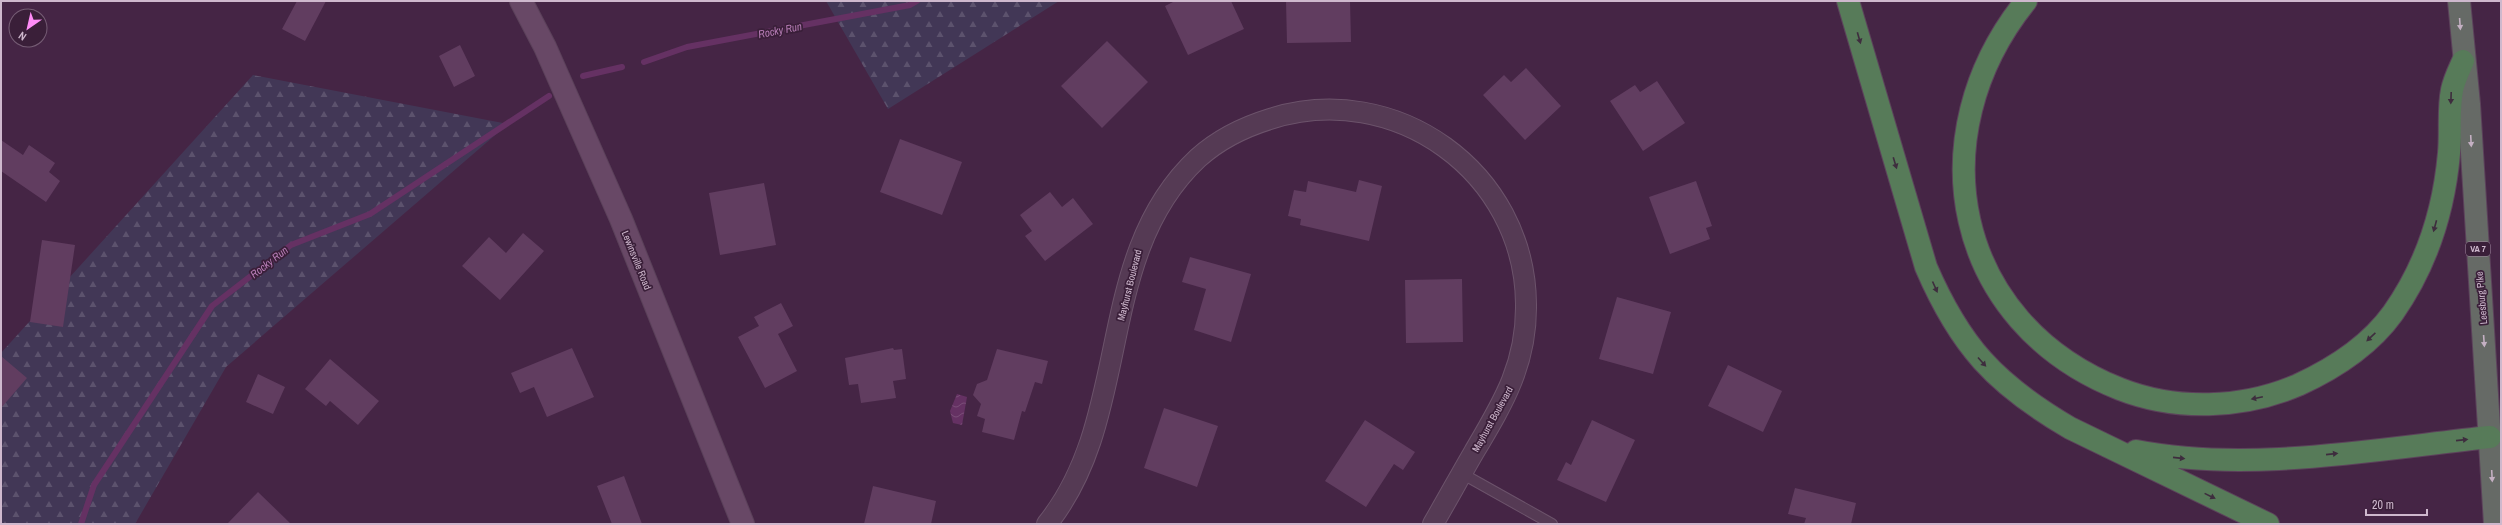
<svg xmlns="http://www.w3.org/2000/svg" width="2502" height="525" font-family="'Archivo Narrow',sans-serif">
  <defs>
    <pattern id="forest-firs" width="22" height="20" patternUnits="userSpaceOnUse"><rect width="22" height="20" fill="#423756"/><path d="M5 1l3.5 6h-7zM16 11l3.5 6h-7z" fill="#5c526d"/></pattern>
    <pattern id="water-waves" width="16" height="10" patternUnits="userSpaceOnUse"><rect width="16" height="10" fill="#653163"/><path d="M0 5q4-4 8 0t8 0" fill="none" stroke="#7a4d78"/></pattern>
  </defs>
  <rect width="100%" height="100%" fill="#452545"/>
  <path fill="url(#forest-firs)" d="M826,1H1059L888,109Z
    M253,75L508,124L226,367L135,524H1V353Z"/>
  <path fill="url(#water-waves)" d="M957,394L967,397L962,425L953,423L950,411Z"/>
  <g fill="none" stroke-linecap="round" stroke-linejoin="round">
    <path stroke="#653163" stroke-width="6" d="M644,62L687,47L910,5L917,1
      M583,76L622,67
      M81,524L94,485L212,306L291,245L370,214L549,96"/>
  </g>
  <path fill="#613d60" d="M297,1H326L305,41L282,29Z
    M1175,1H1231L1244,29L1188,55L1165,6Z
    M1286,1H1350L1351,42L1287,43Z
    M1107,41L1148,82L1102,128L1061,86Z
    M460,45L475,76L454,87L439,56Z
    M1526,68L1561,106L1525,140L1483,95L1504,75L1511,82Z
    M1657,81L1685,123L1643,151L1610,101L1635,85L1640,92Z
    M900,139L962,162L942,215L880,192Z
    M1,140L23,155L29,145L55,163L49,172L60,181L46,202L1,171Z
    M1359,180L1382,186L1369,241L1300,225L1301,219L1288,216L1294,190L1306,192L1308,181L1356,192Z
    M1696,181L1712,226L1706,228L1710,239L1670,254L1649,197Z
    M764,183L776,245L720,255L709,193Z
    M1050,192L1062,207L1073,198L1093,224L1045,261L1025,236L1032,231L1020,215Z
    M523,233L544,251L500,300L462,266L489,237L506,253Z
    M42,240L75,245L63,327L30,322Z
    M1190,257L1251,274L1231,342L1194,330L1206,289L1182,282Z
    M1462,279L1463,342L1406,343L1405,280Z
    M1617,297L1671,312L1653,374L1599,359Z
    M781,303L793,326L778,334L797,371L765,388L738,337L759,326L754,317Z
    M572,348L594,397L547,417L534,387L520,393L511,373Z
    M893,348L894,350L902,349L906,379L893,381L896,398L861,403L858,384L849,385L845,358Z
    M997,349L1048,361L1042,384L1035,382L1025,412L1022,411L1014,440L982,432L985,419L977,416L981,404L973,395L977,384L987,380Z
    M1,356L27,378L1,408Z
    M330,359L379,401L358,425L330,401L326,406L305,389Z
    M1728,365L1782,391L1763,432L1708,406Z
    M258,374L285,387L273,414L246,402Z
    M1164,408L1218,426L1197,487L1144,468Z
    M1365,420L1415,452L1403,470L1394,464L1366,507L1325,481Z
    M1592,420L1635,440L1606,502L1557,480L1566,462L1571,465Z
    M624,476L642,524H612L597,486Z
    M873,486L936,501L931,524H864Z
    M1795,488L1856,503L1851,524H1804L1806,518L1788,514Z
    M258,492L291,524H227Z"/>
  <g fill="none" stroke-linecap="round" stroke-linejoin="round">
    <defs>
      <path id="service" d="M1461,473L1552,524"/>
      <path id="minor" d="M1047,524C1134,416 1093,256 1198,158C1218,140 1244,127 1270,119C1395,79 1525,172 1526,304C1527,364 1503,403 1474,452C1460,476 1447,500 1433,524"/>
      <path id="secondary" d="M521,1L545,47L621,219L743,524"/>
      <path id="trunk" d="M2459,1L2469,104L2495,524"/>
      <path id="motorway" d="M1848,1L1926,267C1960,346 1995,384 2070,428L2268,524
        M2026,1C1917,136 1953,323 2120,389C2176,411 2242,409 2298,385C2333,369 2370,345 2393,313C2426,266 2444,210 2449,153C2451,132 2448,110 2452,90C2454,80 2459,70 2463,61
        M2136,451C2249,473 2377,449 2490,437"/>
    </defs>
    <use href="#service" stroke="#6c536b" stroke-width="12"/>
    <use href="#minor" stroke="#6c536b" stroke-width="22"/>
    <use href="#secondary" stroke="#5b415a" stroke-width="24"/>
    <use href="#trunk" stroke="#5c425b" stroke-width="24"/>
    <use href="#motorway" stroke="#5c425b" stroke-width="24"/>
    <use href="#service" stroke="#553a54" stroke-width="10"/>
    <use href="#minor" stroke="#553a54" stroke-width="20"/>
    <use href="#secondary" stroke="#684866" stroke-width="22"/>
    <use href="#trunk" stroke="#666a66" stroke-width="22"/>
    <use href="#motorway" stroke="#577b59" stroke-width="22"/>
  </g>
  <defs><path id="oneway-solid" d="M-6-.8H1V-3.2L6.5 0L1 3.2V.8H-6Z"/></defs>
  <g fill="#c4b0c3">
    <use href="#oneway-solid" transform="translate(2460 24) rotate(86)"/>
    <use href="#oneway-solid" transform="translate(2471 141) rotate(87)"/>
    <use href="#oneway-solid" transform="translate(2484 341) rotate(86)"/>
    <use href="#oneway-solid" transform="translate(2492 476) rotate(87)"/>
  </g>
  <g fill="#3e2d3e">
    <use href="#oneway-solid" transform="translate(1859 38) rotate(74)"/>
    <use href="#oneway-solid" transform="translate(2451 98) rotate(92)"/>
    <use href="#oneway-solid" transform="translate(1895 163) rotate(73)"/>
    <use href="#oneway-solid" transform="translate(2435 226) rotate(105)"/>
    <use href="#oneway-solid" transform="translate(1935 287) rotate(66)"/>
    <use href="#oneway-solid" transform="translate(2371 337) rotate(137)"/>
    <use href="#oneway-solid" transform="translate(1982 362) rotate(48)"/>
    <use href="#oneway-solid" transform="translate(2257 398) rotate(168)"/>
    <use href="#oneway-solid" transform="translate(2462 440) rotate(-6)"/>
    <use href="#oneway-solid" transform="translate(2332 454) rotate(-6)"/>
    <use href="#oneway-solid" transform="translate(2179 458) rotate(6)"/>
    <use href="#oneway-solid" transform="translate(2210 496) rotate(26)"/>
  </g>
  <g text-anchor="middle" stroke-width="3.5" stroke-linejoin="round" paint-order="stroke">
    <rect fill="#3a1f39" stroke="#a28aa1" stroke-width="1" x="2466" y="242" width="24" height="14" rx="3"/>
    <g font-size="9" font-weight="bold" fill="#ceb8cd">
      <text x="2478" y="252">VA 7</text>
    </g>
    <g font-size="10" fill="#ceb8cd" stroke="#3a1f39">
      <text transform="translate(637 260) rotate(68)" y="4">Lewinsville Road</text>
      <text transform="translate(1129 285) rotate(-76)" y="4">Mayhurst Boulevard</text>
      <text transform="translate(2481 298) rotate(-95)" y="4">Leesburg Pike</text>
      <text transform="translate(1492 419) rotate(-61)" y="4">Mayhurst Boulevard</text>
    </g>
    <g font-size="11" font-style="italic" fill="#b77db6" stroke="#3a1f39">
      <text transform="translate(780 30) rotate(-11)" y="4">Rocky Run</text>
      <text transform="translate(269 262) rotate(-38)" y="4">Rocky Run</text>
    </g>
  </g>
  <rect width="2502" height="525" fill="none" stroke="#ceb8cd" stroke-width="4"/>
  <g transform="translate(28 28) rotate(214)"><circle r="19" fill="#3a1f39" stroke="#755c74"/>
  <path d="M0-3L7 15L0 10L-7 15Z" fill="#ff8cf7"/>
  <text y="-6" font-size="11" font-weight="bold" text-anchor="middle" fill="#ceb8cd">N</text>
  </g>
  <path d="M2366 509v6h61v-6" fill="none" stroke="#ceb8cd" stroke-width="2"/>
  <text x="2372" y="509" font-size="12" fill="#ceb8cd" stroke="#3a1f39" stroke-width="3" paint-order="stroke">20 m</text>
</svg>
